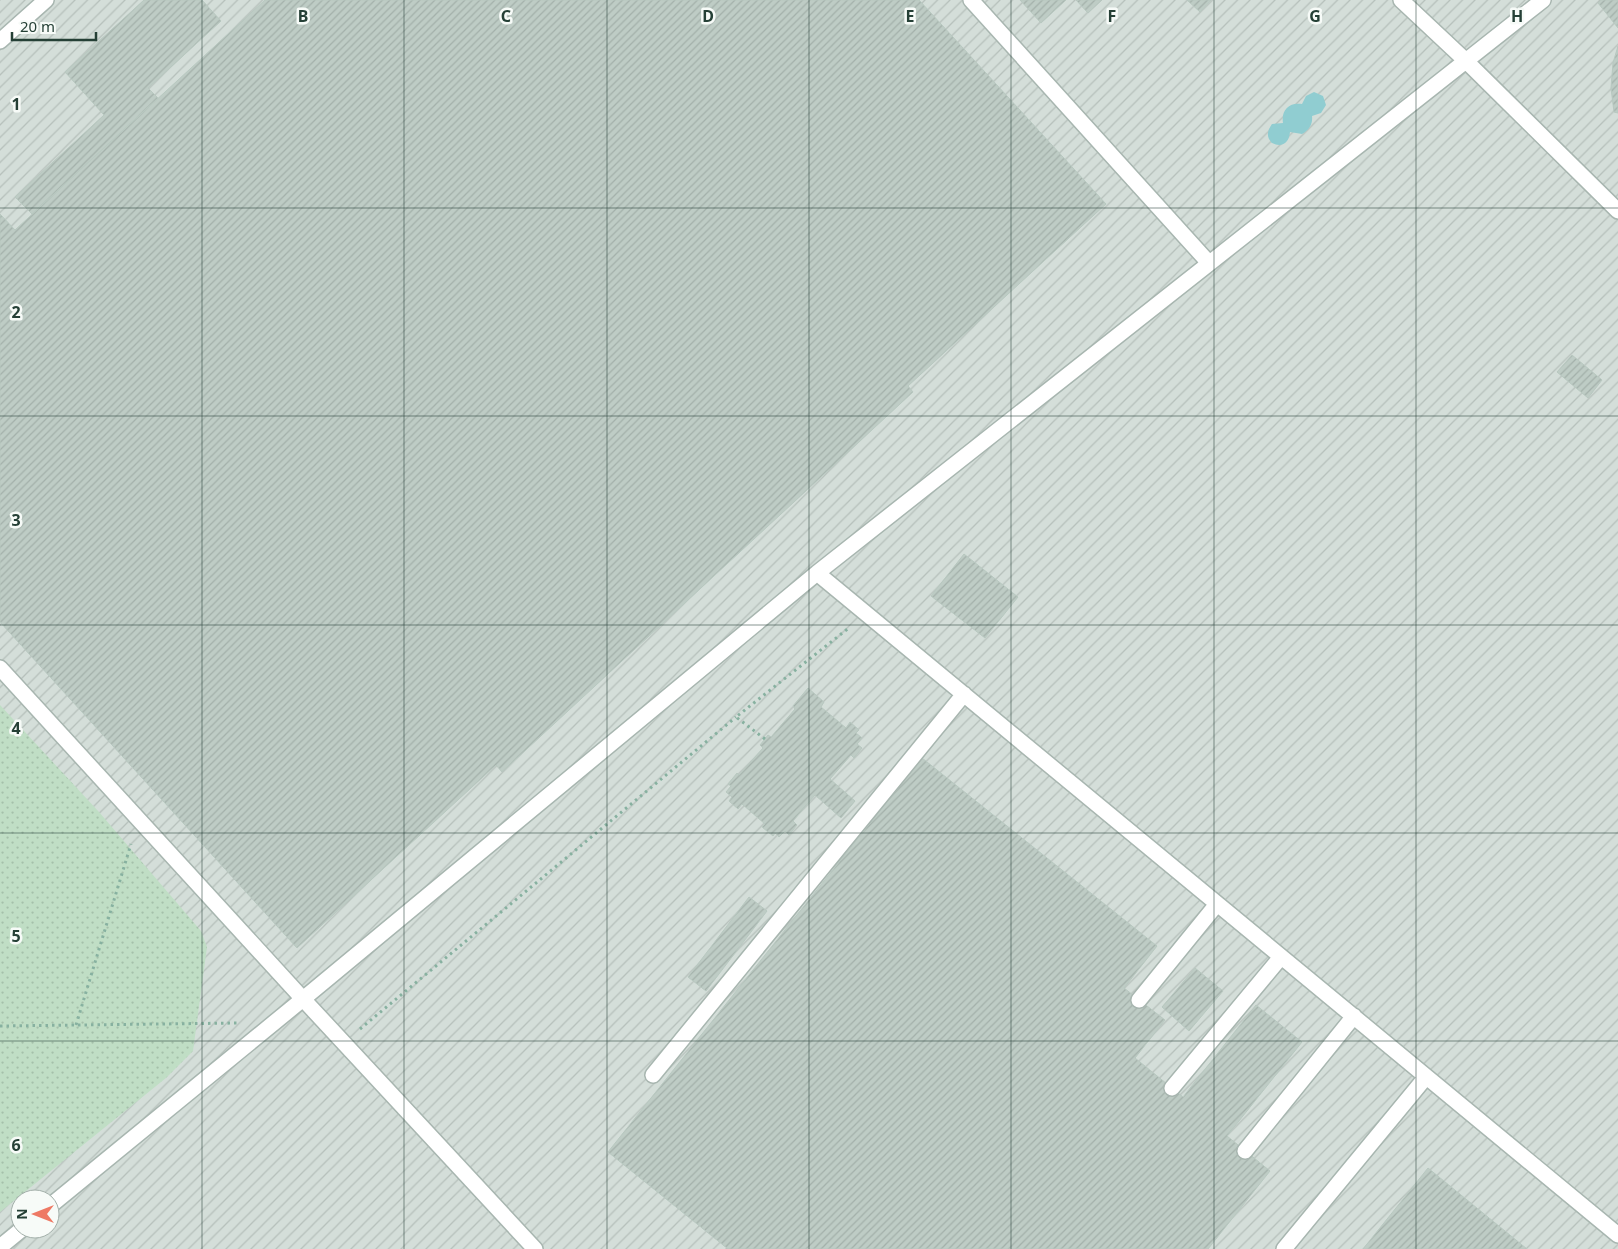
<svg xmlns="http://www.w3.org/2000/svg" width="1618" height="1249" font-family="'Noto Sans',sans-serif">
  <defs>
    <pattern id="industrial-furrows" width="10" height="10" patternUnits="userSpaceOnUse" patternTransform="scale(1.25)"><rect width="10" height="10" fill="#d4ded9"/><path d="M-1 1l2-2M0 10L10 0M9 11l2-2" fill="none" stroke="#b6c0bb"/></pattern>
    <pattern id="park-dots" width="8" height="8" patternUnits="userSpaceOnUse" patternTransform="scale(1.25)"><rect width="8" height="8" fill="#c0dec5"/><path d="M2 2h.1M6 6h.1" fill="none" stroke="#a5c0aa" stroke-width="1.8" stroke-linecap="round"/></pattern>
    <pattern id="building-hatch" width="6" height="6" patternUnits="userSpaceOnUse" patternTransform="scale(1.25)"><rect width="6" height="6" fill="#beccc5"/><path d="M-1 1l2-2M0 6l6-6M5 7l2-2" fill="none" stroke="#a3b0aa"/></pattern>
  </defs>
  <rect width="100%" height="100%" fill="#e6eeea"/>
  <path fill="url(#industrial-furrows)" fill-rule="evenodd" d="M0,0H1618V1249H0ZM20,1199H50V1229H20Z"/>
  <path fill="url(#park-dots)" d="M0,705L99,812L201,931L207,947L193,1051L166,1078L0,1212Z"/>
  <path fill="#90cdd1" d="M1314,92L1323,96L1326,105L1321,113L1312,116C1313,124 1309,130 1302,134L1290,132C1289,143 1282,148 1272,143C1266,137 1267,131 1272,124L1283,123C1281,110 1289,102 1302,104L1306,96Z"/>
  <path fill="url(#building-hatch)" stroke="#b8c8c0" d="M144,0H202L221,21L148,88L158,98L32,214L15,197L104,115L65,72Z
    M265,0H919L1106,204L908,386L913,392L502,772L496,765L297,948L0,622V214L15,230Z
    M1020,0H1066L1041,23Z
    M1076,0H1102L1088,13Z
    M1187,0H1211L1200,12Z
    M1601,0H1618V28L1598,3Z
    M1618,46V113L1614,112L1611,88L1613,63Z
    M1572,355L1602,380L1588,398L1557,372Z
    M964,554L1018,597L985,638L931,596Z
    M808,688L824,702L821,707L846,728L850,722L859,730L856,733L862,738L857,744L862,748L854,758L851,755L830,779L855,801L841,818L815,795L793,821L797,825L789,835L785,831L779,837L775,833L773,836L762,827L765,824L742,804L738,809L729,801L732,797L726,792L731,786L728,784L737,773L739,775L763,748L760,745L768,735L771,737L795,709L793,706Z
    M922,758L1157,946L1124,988L1165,1020L1135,1058L1183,1097L1256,1005L1302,1042L1227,1136L1270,1171L1208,1249H728L608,1152Z
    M749,897L767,911L706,991L688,977Z
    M1195,968L1223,991L1189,1031L1162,1007Z
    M1428,1168L1527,1249H1363Z"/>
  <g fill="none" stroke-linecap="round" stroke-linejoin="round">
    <defs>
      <path id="minor" d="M971,0L1209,263
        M1401,0L1465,60L1618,211
        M0,41L46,0
        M817,573L1618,1235
        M0,668L303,999L50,1206
        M1139,1000L1217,904
        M653,1075L964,694
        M1172,1088L1281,957
        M1245,1151L1354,1016
        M0,1247L22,1229
        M535,1249L303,999L817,573L1543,0
        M1284,1249L1426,1077"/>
    </defs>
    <use href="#minor" stroke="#a8b6b0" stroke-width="18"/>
    <path stroke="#87b1a0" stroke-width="3" stroke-dasharray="2.5 4" stroke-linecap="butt" d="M765,739L736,717L850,627
      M76,1025L131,844
      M0,1026L239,1023
      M360,1029L736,717"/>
    <use href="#minor" stroke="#fff" stroke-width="15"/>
  </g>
  <path fill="none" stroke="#254036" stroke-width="1" stroke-opacity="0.55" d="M202,0V1249M404,0V1249M607,0V1249M809,0V1249M1011,0V1249M1214,0V1249M1416,0V1249M0,208H1618M0,416H1618M0,625H1618M0,833H1618M0,1041H1618"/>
  <g font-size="16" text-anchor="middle" font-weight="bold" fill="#254036" stroke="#f7fbf8" stroke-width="5" stroke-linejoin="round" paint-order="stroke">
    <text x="303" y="22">B</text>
    <text x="506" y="22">C</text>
    <text x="708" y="22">D</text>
    <text x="910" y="22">E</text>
    <text x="1112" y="22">F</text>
    <text x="1315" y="22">G</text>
    <text x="1517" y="22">H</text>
    <text x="16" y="110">1</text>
    <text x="16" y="318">2</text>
    <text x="16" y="526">3</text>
    <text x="16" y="734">4</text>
    <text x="16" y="942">5</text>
    <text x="16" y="1151">6</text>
  </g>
  <g transform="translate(35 1214) rotate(270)"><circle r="24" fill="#f7fbf8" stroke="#a3b0aa"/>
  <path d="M0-4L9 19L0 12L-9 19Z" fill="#ee7964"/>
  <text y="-8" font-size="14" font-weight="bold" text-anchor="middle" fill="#254036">N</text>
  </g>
  <path d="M12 32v8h84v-8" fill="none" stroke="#254036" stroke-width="2.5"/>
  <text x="20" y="32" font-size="15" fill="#254036" stroke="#f7fbf8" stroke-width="4" paint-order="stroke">20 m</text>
</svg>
